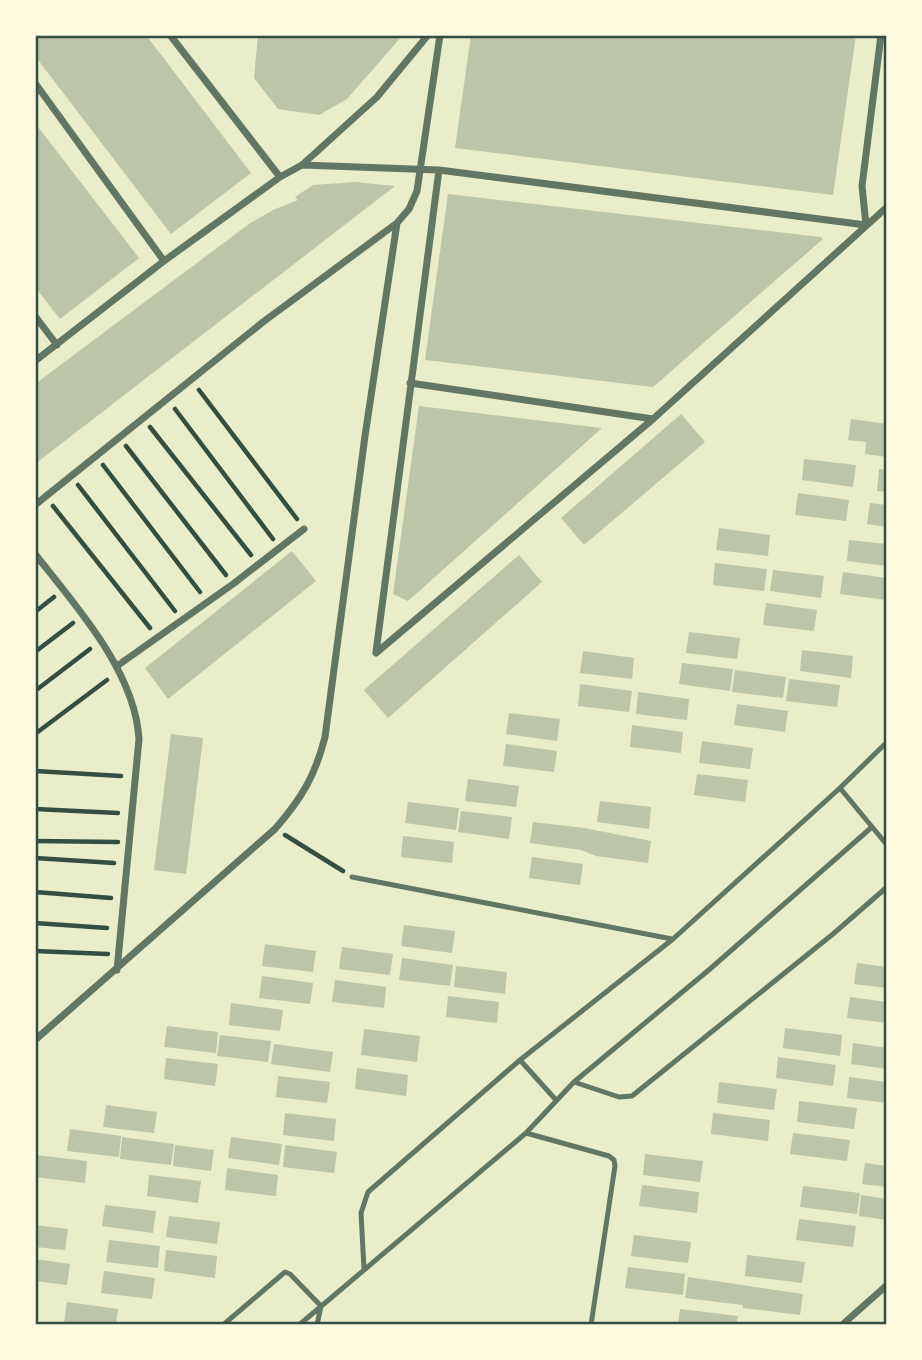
<svg xmlns="http://www.w3.org/2000/svg" width="922" height="1360" font-family="'Archivo Narrow',sans-serif">
  <rect width="100%" height="100%" fill="#e9edc9"/>
  <path fill="#bcc5a7" d="M35,35H146L251,173L171,234L35,56Z
    M258,35H403L347,99L319,115L278,109L254,78Z
    M471,35H856L833,195L455,148Z
    M35,123L139,258L60,319L35,287Z
    M355,182L395,186L35,464V384L249,224L273,210L298,200L295,197L313,185Z
    M448,194L820,237L823,239L653,387L425,360Z
    M419,406L602,428L408,601L393,594Z
    M681,414L705,442L584,545L561,518Z
    M851,419L887,424V457L865,454L866,442L848,440Z
    M804,459L856,465L853,487L802,480Z
    M879,469L887,470V492L877,491Z
    M798,493L849,500L846,521L795,515Z
    M870,503L887,505V527L867,524Z
    M719,528L770,535L768,556L716,550Z
    M849,540L887,544V566L847,561Z
    M292,551L316,581L168,699L145,668Z
    M519,555L542,582L388,718L364,690Z
    M715,563L767,569L764,591L713,585Z
    M773,570L824,576L821,598L770,591Z
    M843,572L887,578V600L840,594Z
    M766,603L817,610L814,631L763,625Z
    M689,632L740,638L737,659L686,653Z
    M802,650L853,656L851,678L800,671Z
    M583,651L634,658L632,679L580,673Z
    M682,663L733,669L730,691L679,684Z
    M735,670L786,677L783,698L732,692Z
    M789,679L840,685L837,707L786,701Z
    M580,684L632,691L629,712L578,706Z
    M638,692L689,699L687,720L636,714Z
    M737,704L788,711L785,732L734,725Z
    M509,713L560,719L557,741L506,734Z
    M632,725L683,732L681,753L630,747Z
    M171,734L203,738L186,874L154,870Z
    M702,741L753,748L750,769L699,763Z
    M506,744L557,751L554,772L503,766Z
    M697,774L748,780L745,802L694,795Z
    M468,779L519,786L516,807L465,801Z
    M600,801L651,807L649,829L597,822Z
    M408,802L459,808L456,830L405,823Z
    M461,811L512,817L509,839L458,832Z
    M533,822L584,828L651,841L648,863L596,856L581,850L530,843Z
    M403,836L454,842L452,863L401,857Z
    M532,857L583,864L580,885L529,878Z
    M404,925L455,931L452,953L401,946Z
    M265,944L316,951L313,972L262,966Z
    M342,947L393,954L390,975L339,969Z
    M402,958L453,965L450,986L399,980Z
    M857,963L887,967V988L854,984Z
    M456,966L507,972L505,994L454,987Z
    M262,976L313,983L310,1004L259,998Z
    M335,980L386,987L384,1008L332,1002Z
    M448,996L499,1002L497,1023L446,1017Z
    M850,997L887,1002V1023L847,1018Z
    M231,1003L283,1010L280,1031L229,1025Z
    M167,1026L218,1032L216,1053L164,1047Z
    M785,1028L842,1035L840,1056L783,1048Z
    M364,1029L420,1036L417,1062L361,1055Z
    M220,1035L271,1041L268,1062L217,1056Z
    M853,1043L887,1048V1069L851,1064Z
    M274,1044L333,1052L330,1072L271,1064Z
    M778,1057L836,1065L833,1086L776,1078Z
    M166,1058L218,1064L215,1086L164,1079Z
    M357,1068L408,1075L406,1096L355,1089Z
    M278,1076L330,1082L327,1103L276,1097Z
    M849,1077L887,1082V1103L847,1098Z
    M719,1082L777,1089L774,1110L717,1103Z
    M799,1101L857,1108L854,1129L797,1122Z
    M106,1105L157,1112L154,1133L103,1127Z
    M285,1113L336,1119L334,1141L283,1135Z
    M713,1113L770,1120L768,1141L711,1134Z
    M70,1129L121,1136L119,1157L67,1151Z
    M793,1133L850,1140L847,1161L790,1154Z
    M122,1137L174,1144L171,1165L120,1159Z
    M231,1137L282,1144L279,1165L228,1158Z
    M175,1145L214,1150L211,1171L173,1166Z
    M285,1145L337,1152L334,1173L283,1167Z
    M645,1154L703,1161L700,1182L643,1175Z
    M36,1155L87,1161L85,1183L35,1177Z
    M865,1163L887,1166V1187L862,1184Z
    M227,1168L278,1175L276,1196L225,1190Z
    M149,1175L201,1181L198,1203L147,1196Z
    M642,1185L699,1192L697,1213L639,1206Z
    M803,1186L860,1193L857,1214L800,1207Z
    M861,1195L887,1199V1220L859,1216Z
    M105,1205L156,1211L153,1233L102,1226Z
    M169,1216L220,1222L217,1244L166,1237Z
    M799,1219L856,1226L853,1247L796,1240Z
    M35,1225L68,1229L65,1250L35,1247Z
    M634,1235L691,1242L688,1263L631,1256Z
    M109,1240L160,1246L158,1268L106,1262Z
    M166,1250L217,1256L215,1278L164,1271Z
    M747,1255L805,1262L802,1283L745,1276Z
    M35,1259L70,1264L67,1285L35,1281Z
    M628,1267L685,1274L683,1295L625,1288Z
    M104,1271L155,1278L152,1299L101,1293Z
    M688,1277L803,1294L800,1315L743,1308V1305L685,1298Z
    M67,1302L118,1309L116,1325L64,1324Z
    M680,1309L738,1316L736,1325H678Z"/>
  <g fill="none" stroke-linecap="round" stroke-linejoin="round">
    <path stroke="#344e41" stroke-width="4.5" d="M199,390L297,519
      M175,409L273,539
      M150,427L251,555
      M126,446L226,575
      M103,465L200,592
      M78,485L175,611
      M53,506L150,628
      M35,612L54,597
      M35,652L73,623
      M35,691L90,649
      M35,734L107,680
      M35,771L121,776
      M35,809L118,813
      M285,835L343,871
      M35,841L118,842
      M35,858L114,863
      M35,892L111,898
      M35,923L107,928
      M35,951L108,954"/>
    <path stroke="#617663" stroke-width="5" d="M840,788L887,845
      M352,877L672,939
      M520,1060L556,1100
      M574,1082L619,1097L632,1096L833,934L887,887
      M526,1133L609,1156L614,1160L615,1166L591,1325
      M364,1269L361,1213L368,1192L520,1060L673,939L840,788L887,742
      M223,1325L285,1272L290,1274L321,1306L317,1325
      M299,1325L526,1133L574,1082L710,969L872,827"/>
    <path stroke="#617663" stroke-width="7" d="M170,35L280,177
      M35,83L164,261
      M302,165L439,170L866,225L862,186L881,35
      M35,316L57,345
      M35,361L164,261L280,177L302,165L377,97L428,35
      M410,383L653,419
      M35,505L263,322L397,223
      M35,554C76,606 135,671 139,739L117,970
      M376,652L439,170
      M376,653L653,419L887,207
      M117,666L233,584L304,529
      M35,1040L275,829C302,798 315,776 325,737L365,436L397,223L409,209L417,191L440,35
      M842,1325L887,1285"/>
  </g>
  <rect width="922" height="1360" fill="none" stroke="#fefae0" stroke-width="74"/>
  <rect x="37" y="37" width="848" height="1286" fill="none" stroke="#344e41" stroke-width="2.5"/>
</svg>
